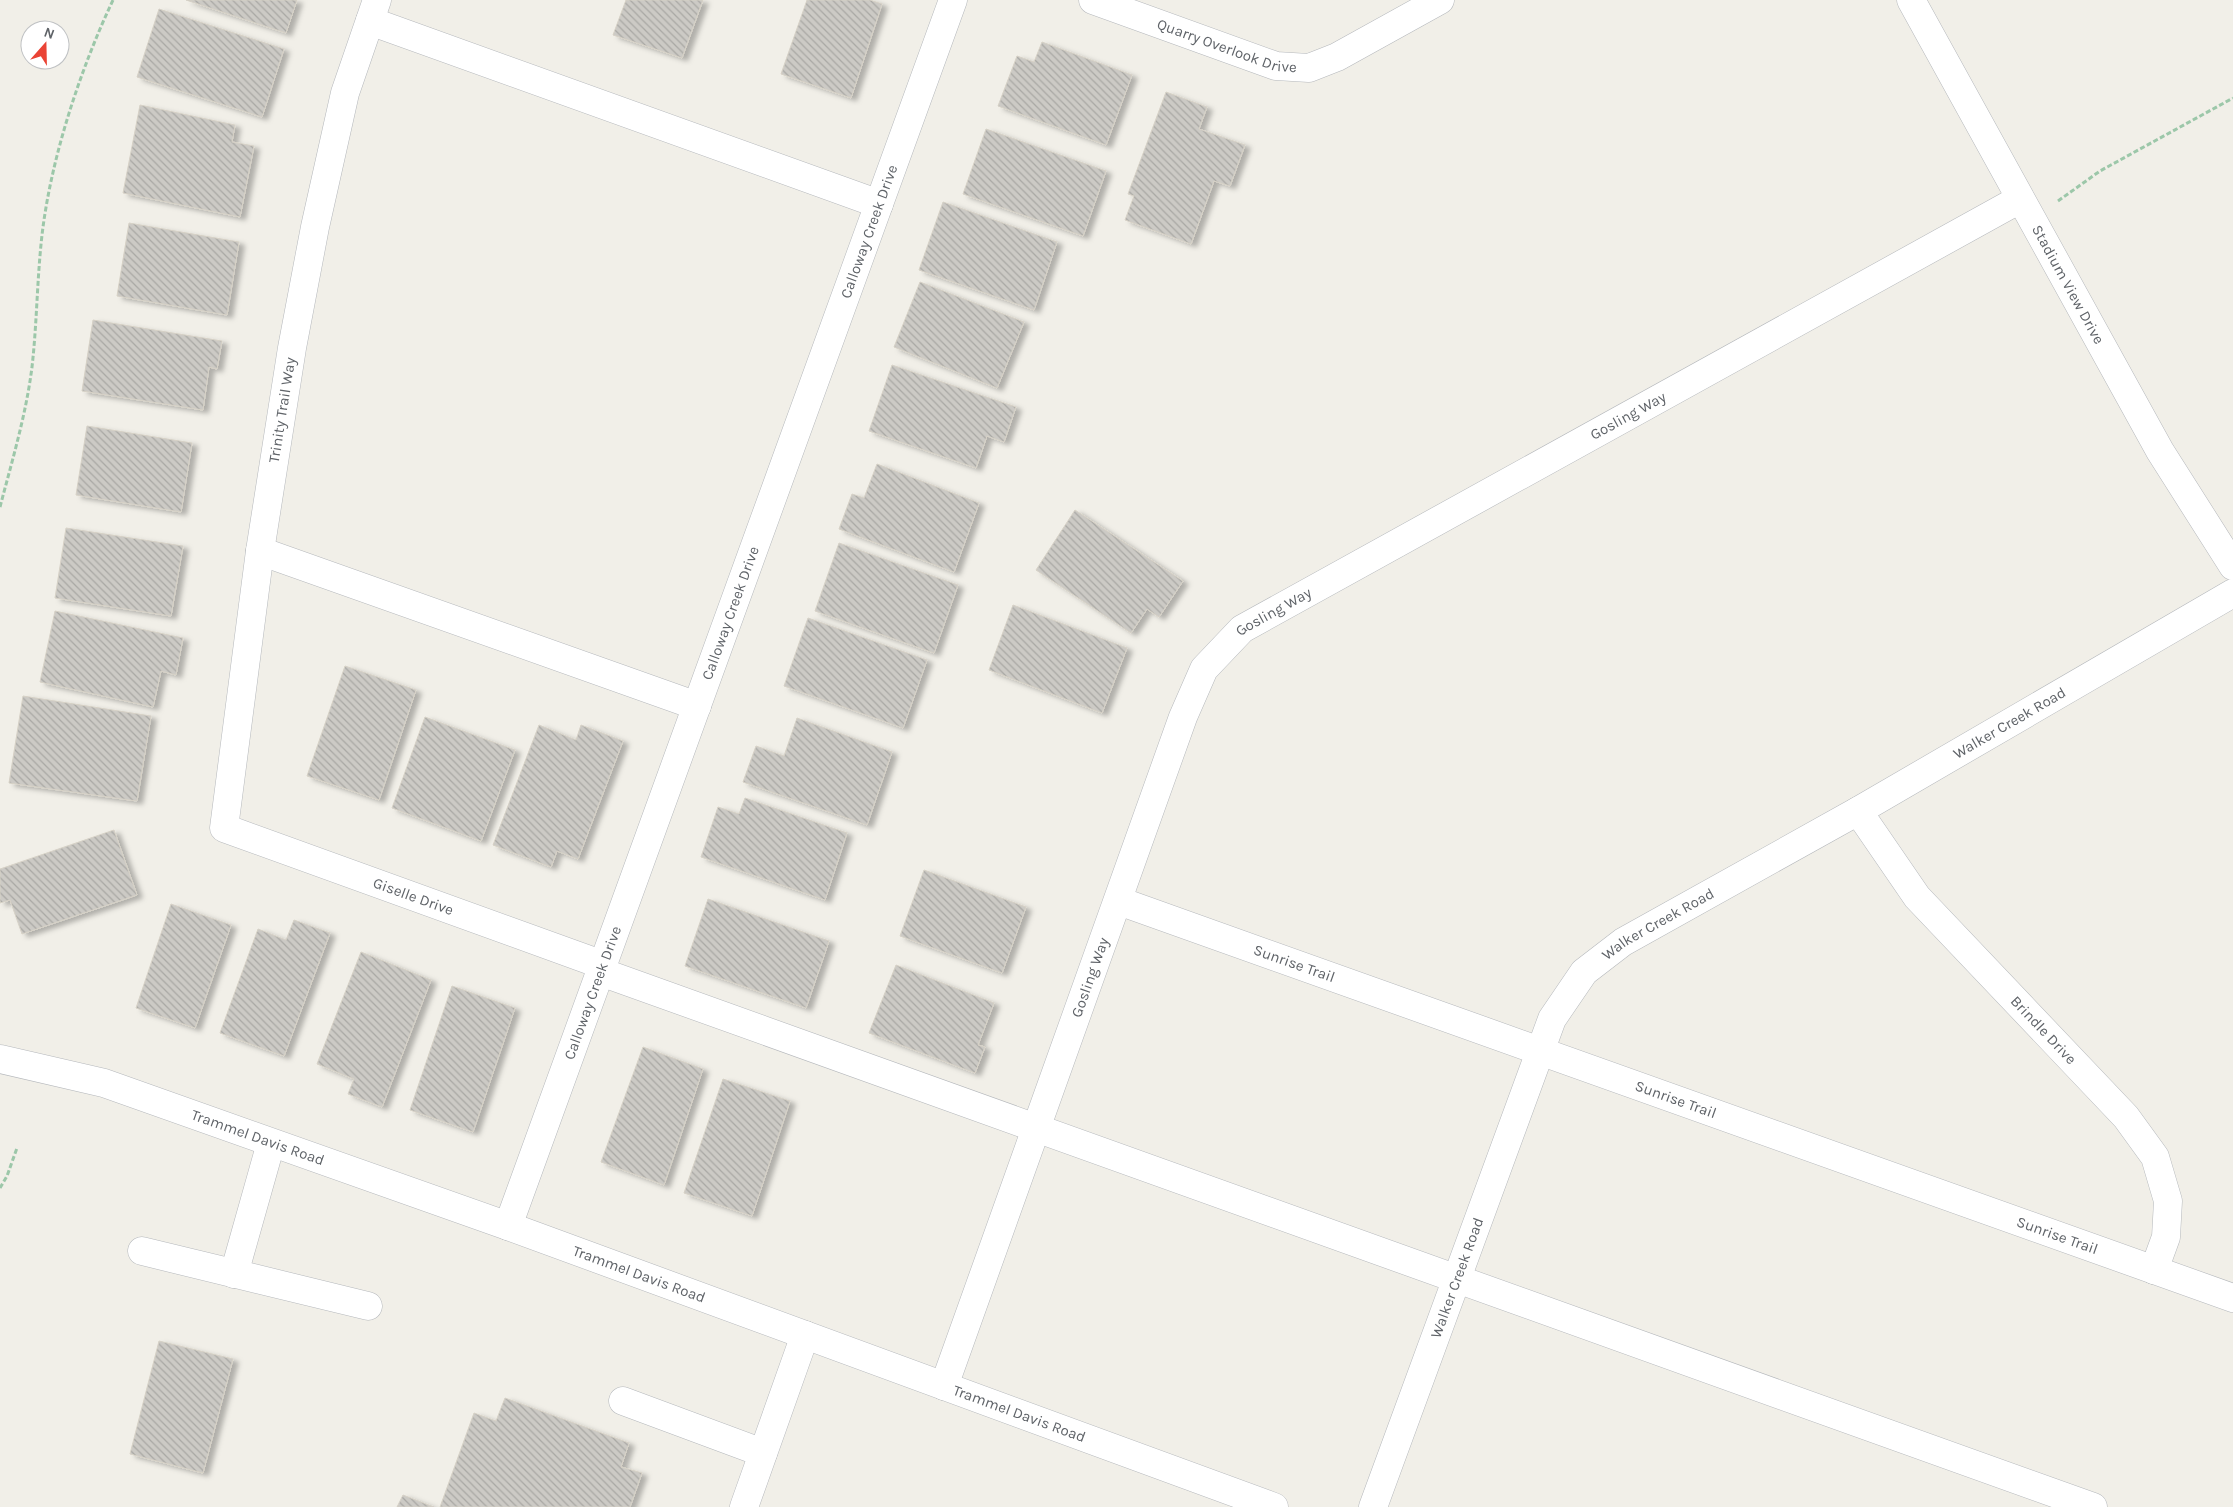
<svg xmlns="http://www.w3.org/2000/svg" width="2233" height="1507" font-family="Karla,sans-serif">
  <defs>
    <pattern id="building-back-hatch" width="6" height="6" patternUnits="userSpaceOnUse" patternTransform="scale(1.25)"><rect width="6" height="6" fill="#cccac5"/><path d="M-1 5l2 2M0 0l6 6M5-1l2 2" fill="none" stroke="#a9a8a4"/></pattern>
    <filter id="shadow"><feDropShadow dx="5.5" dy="3" stdDeviation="2.5" flood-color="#0004"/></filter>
  </defs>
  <rect width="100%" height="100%" fill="#f1efe8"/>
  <path fill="url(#building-back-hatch)" stroke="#d6d1c6" filter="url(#shadow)" d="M186,0H297L286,33Z
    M626,0H703L682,58L613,35Z
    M807,0H870L882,4L851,98L781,74Z
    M159,9L284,49L262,117L137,77Z
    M1042,42L1132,75L1106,145L998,106L1017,56L1034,62Z
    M1166,92L1207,107L1199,129L1245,145L1230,186L1214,181L1191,244L1125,220L1134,196L1128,194Z
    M140,105L235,125L232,142L254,146L240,217L123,193Z
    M986,129L1106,171L1083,236L963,194Z
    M943,202L1057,242L1034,310L919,270Z
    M129,223L239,242L227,315L117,296Z
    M920,282L1024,322L997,388L894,347Z
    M93,320L222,341L217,369L209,367L203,410L82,391Z
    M892,365L1016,407L1004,442L987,436L976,468L869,431Z
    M87,426L192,443L181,512L76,495Z
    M877,464L979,503L954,572L839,529L852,494L864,498Z
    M1075,510L1183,581L1159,617L1147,609L1131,633L1036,570Z
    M66,528L183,546L171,616L55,598Z
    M839,543L958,585L934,653L815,611Z
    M1013,605L1127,648L1102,713L989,670Z
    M55,611L183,638L176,675L161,671L153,707L40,682Z
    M808,618L927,660L903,728L784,686Z
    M345,666L416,690L379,800L307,776Z
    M23,696L151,716L137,801L9,783Z
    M425,717L515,750L481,841L392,808Z
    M797,718L892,752L867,825L743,782L756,746L784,756Z
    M539,725L576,740L581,725L623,741L578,859L557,851L551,867L493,845Z
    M745,798L847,833L825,900L701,857L718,807L739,814Z
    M114,830L137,895L22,934L10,900L0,903V869Z
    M924,870L1026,907L1002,973L900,936Z
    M708,899L829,941L806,1008L685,966Z
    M171,904L231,925L195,1028L136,1008Z
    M294,920L330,933L284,1056L220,1033L258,929L286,940Z
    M361,952L431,980L382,1107L348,1094L354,1079L317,1064Z
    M896,965L994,1003L978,1045L985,1047L975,1073L869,1033Z
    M452,986L515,1008L473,1132L410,1110Z
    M643,1047L703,1069L664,1185L601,1162Z
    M723,1079L790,1101L752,1216L684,1193Z
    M159,1341L233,1359L203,1473L130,1454Z
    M505,1398L629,1443L621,1467L642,1473L630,1507H440L474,1413L496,1421Z
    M403,1495L434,1507H397Z"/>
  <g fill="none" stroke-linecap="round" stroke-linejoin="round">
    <defs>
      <g id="minor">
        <path id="s1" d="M377,0L345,93L315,227L292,348L260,551L224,828L603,965"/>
        <path id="s2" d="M1093,0L1276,66L1309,68L1337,57L1440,0"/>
        <path id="s3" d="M1911,0L2160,451L2233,566"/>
        <path d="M370,21L879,204"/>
        <path d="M260,551L697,706"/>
        <path id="s4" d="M1858,811L1917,897L2126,1117L2155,1157L2168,1201L2166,1237L2154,1270"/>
        <path id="s5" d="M1119,901L2233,1298"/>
        <path d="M601,972L2093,1507"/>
        <path id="s6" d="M0,1059L104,1083L508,1226L1274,1507"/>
        <path id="s7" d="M508,1226L953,0"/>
        <path d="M142,1251L368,1306"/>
        <path d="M234,1274L271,1143"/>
        <path id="s8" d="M944,1386L1183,717L1204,669L1242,629L2020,199"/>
        <path d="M623,1401L763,1453"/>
        <path d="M744,1507L805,1335"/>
        <path id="s9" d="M1373,1507L1552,1019L1584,972L1623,942L1858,811L2233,593"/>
      </g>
    </defs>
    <use href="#minor" stroke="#b5b8bc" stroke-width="29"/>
    <path stroke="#9cc7a9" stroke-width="3" stroke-dasharray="5 2.5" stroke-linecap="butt" d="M2058,201L2100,171L2233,98
      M0,507C12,461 26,415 32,367C37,323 37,279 42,235C51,158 80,70 113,0
      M0,1188L7,1176L17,1148"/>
    <use href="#minor" stroke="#fff" stroke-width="28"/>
  </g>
  <g text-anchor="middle" stroke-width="4" stroke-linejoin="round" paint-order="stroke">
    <g font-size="15" fill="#5f6368" stroke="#fff">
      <text dy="5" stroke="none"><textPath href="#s2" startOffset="142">Quarry Overlook Drive</textPath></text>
      <text dy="5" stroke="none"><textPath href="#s7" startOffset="1058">Calloway Creek Drive</textPath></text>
      <text dy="5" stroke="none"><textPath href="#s3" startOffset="325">Stadium View Drive</textPath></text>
      <text transform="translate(282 410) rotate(-81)" y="5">Trinity Trail Way</text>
      <text dy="5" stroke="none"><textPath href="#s8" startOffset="1259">Gosling Way</textPath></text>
      <text dy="5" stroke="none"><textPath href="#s7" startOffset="652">Calloway Creek Drive</textPath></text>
      <text dy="5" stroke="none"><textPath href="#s8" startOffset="854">Gosling Way</textPath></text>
      <text dy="5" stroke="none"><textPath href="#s9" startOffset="1070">Walker Creek Road</textPath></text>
      <text dy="5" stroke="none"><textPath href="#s1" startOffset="1045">Giselle Drive</textPath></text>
      <text dy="5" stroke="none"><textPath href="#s9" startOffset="665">Walker Creek Road</textPath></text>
      <text dy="5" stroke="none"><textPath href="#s5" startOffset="186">Sunrise Trail</textPath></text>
      <text dy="5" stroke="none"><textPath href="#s8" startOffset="434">Gosling Way</textPath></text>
      <text dy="5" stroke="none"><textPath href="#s7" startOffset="248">Calloway Creek Drive</textPath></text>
      <text dy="5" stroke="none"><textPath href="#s4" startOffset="288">Brindle Drive</textPath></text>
      <text dy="5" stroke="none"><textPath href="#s5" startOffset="591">Sunrise Trail</textPath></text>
      <text dy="5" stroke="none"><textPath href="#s6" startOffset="270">Trammel Davis Road</textPath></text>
      <text dy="5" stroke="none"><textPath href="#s5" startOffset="996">Sunrise Trail</textPath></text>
      <text dy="5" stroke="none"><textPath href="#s6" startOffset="675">Trammel Davis Road</textPath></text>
      <text dy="5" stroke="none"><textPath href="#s9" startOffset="244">Walker Creek Road</textPath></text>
      <text dy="5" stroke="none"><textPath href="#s6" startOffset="1080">Trammel Davis Road</textPath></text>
    </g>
  </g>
  <g transform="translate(45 45) rotate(20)"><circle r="24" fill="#ffffff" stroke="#bfc1c3"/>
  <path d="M0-4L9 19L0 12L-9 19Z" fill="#ea4335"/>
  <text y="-8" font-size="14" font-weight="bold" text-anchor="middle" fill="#5f6368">N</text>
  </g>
</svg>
